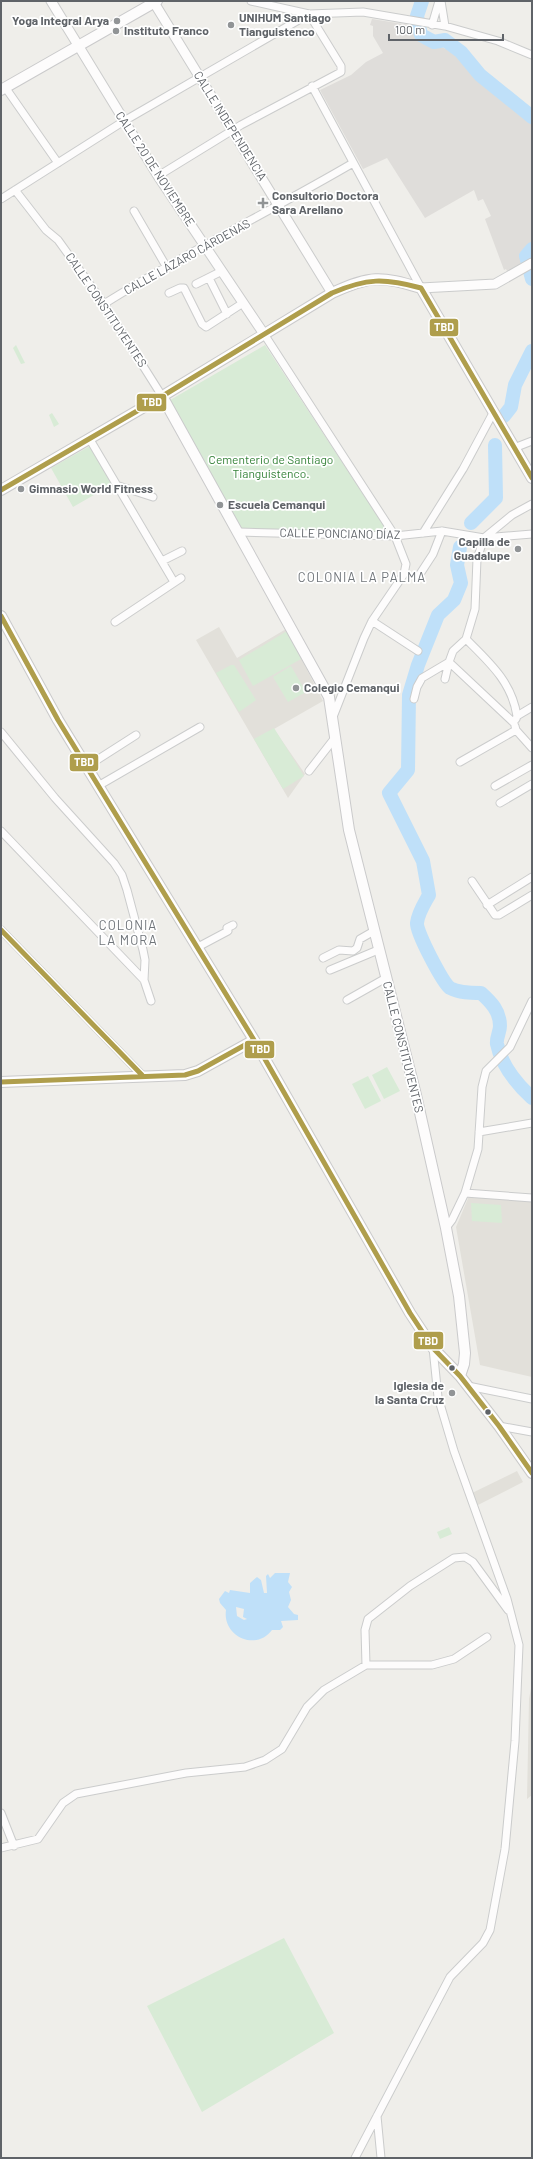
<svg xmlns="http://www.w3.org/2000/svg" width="533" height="2159" font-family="Barlow,sans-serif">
  <rect width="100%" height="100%" fill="#efeeea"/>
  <path fill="#dfddda" d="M372,19L416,26L420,42L455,51L486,84L532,121V242L520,255L525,261L508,273L506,269L504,270L485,219L491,216L483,199L478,201L474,190L425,218L387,158L363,169L320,90L351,75L366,62L383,53L373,36V26L370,25Z"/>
  <path fill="#e2e0da" d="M219,627L237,658L286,629L323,701L274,729L305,774L288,798L196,640Z
    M469,1196L532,1201V1377L480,1365L456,1227Z
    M517,1471L523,1482L476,1506L470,1494Z
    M532,1683V1795L527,1799L529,1699Z"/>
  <path fill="#d8ebd6" d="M16,345L25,363L21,364L13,348Z
    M265,345L384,526L383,533L241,530L165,403Z
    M52,413L59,424L54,427L49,415Z
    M90,446L113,484L73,507L51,468Z
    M287,631L301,659L253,686L239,660Z
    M231,665H234L256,700L239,712L216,673Z
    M291,666L306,692L288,702L273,677Z
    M274,728L304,776L283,789L254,739Z
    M387,1067L400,1091L384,1099L372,1075Z
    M368,1076L381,1101L365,1109L352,1084Z
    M471,1203L501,1205L502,1223L472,1221Z
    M449,1527L452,1534L440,1539L437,1532Z
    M284,1938L334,2033L202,2112L147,2006Z"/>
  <path fill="#bfe0f9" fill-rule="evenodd" d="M275,1573H290L288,1582L292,1587L289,1592L291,1600L288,1607L294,1614L298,1615V1620L281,1621L283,1627L280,1630H272C256,1652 222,1636 226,1610L220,1603L219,1599L225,1591L229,1593L230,1590L250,1593V1583L257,1577L261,1580L264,1593H267L266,1576L268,1574L270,1578ZM236,1607L244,1609L243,1617L247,1619L244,1620L237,1616Z"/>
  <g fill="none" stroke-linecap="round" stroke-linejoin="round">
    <path stroke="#bfe0f9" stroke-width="14" d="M422,1L417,16L421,35L434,42L445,40L461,52L480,75L532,117
      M532,249L526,256L532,279
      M504,416L511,407L515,385L532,351
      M471,523L496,498L495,445
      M460,547L457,565L461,583L454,600L438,615L418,665L409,695L408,770L389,793L423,861L429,895C424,904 418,913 417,923C416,932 443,983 450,988C459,993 471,993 481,993C491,1002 500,1011 500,1026C500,1032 496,1038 497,1044C501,1064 517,1084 532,1098"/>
    <defs>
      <path id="minor" d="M251,1L309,14L363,12L445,26L498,41L532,55
        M441,1L445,26
        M432,25L439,1
        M312,86L421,288
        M5,87L58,163
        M158,176L241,125L341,72V66L309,14
        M15,190L46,230L58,240L104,304L162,396
        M1,199L124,121L309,14
        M134,211L166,266
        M209,278L227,314
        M196,284L222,271
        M169,293L180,288H184L202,324L206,327L243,303
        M104,304C185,253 271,211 353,163
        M264,334L395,536L406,564L404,574L372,621L364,638L333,717
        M89,438L174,582
        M514,448L532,441
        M119,486L153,497
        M239,532L395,536L442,531L484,538L532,534
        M423,533L463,469L493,413
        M484,538L512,515L532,504
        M162,561L182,551
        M418,577L433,554L442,531
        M372,621L418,651
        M115,622L181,578
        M466,639L475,609L477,559L484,538
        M466,639C489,662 512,682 517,716
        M449,662L514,723
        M445,679L449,662
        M414,699L417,687L422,678L449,662L453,651L466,639
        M516,719L517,716L532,707
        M515,726L516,730L532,748
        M1,732L55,798L114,863L122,875L127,890L143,950L145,960L144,980
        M460,762L516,730
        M86,767L136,735
        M309,771L334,739
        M98,786L200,727
        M495,786L532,765
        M500,803L532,784
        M1,831L144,980L151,1001
        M472,881L495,915H499L532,895
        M487,905L532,877
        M1,930L142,1075
        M196,948L228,931L227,928L233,925
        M323,958L339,950L353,951L357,948L360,939L374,931
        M330,970L378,950
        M347,1000L386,978
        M479,1132L532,1123
        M465,1193L532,1198
        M446,1228L452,1220L465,1193L478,1149L482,1087L486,1071L510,1047L532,1001
        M468,1386L532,1399
        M499,1426L532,1432
        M366,1665L365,1630L368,1619L410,1586L454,1558L465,1557L473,1562L508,1610
        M1,1813L14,1846
        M1,1848L38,1839L63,1803L76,1794L186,1773L245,1767L265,1760L282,1749L307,1707L324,1690L366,1665H432L454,1659L487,1637
        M377,2116L381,2158
        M355,2158L450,1977L483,1943L490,1930L505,1849L515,1741L519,1645L507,1599L454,1451L438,1397L433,1348"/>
      <path id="tertiary" d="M51,1L158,176L264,334
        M153,1L332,293
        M421,288L495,284L532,263"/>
      <path id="secondary" d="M1,90L157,1
        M162,396L329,697L349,830L416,1095L446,1228L459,1296L465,1353L464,1364L460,1376
        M1,490L156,400L332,293C371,275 380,276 421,288L532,478
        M1,616L58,720L254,1040L410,1313L433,1348L460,1376L499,1426L532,1473
        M1,1082L185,1075L198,1071L254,1040"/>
    </defs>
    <use href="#minor" stroke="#cbcccc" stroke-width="9"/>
    <use href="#tertiary" stroke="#cbcccc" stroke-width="11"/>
    <use href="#secondary" stroke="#cacacb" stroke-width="12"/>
    <use href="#minor" stroke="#fdfcfc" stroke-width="7"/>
    <use href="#tertiary" stroke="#fdfcfc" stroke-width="9"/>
    <use href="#secondary" stroke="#fdfcfc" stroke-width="10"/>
    <defs>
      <path id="bus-1" d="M1,490L156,400L332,293C367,278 384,278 421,288L532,478
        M1,616L58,720L254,1040L410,1313L433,1348L460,1376L499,1426L532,1473
        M1,930L142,1075
        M1,1082L185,1075L198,1071L254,1040"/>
    </defs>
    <use href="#bus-1" stroke="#fff" stroke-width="8"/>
    <use href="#bus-1" stroke="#af9e4c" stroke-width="5"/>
  </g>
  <g fill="#919496" stroke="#fff" stroke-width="1.5">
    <circle cx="117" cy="21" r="4"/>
    <circle cx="231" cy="25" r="4"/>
    <circle cx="116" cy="31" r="4"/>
    <path d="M261 197h4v4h4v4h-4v4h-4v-4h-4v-4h4z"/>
    <circle cx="21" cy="489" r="4"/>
    <circle cx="220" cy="505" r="4"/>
    <circle cx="518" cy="549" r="4"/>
    <circle cx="296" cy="688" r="4"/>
    <circle cx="452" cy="1393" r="4"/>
  </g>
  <g fill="#5f6368" stroke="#fff" stroke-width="1.5">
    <circle cx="452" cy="1368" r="3.5"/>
    <circle cx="488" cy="1412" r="3.5"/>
  </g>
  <g text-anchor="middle" stroke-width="3.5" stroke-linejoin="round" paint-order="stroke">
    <g font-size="12" font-weight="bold" fill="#5f6368" stroke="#fff" text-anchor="start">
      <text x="239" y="22">UNIHUM Santiago<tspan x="239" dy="14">Tianguistenco</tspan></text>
      <text x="109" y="25" text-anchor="end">Yoga Integral Arya</text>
      <text x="124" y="35">Instituto Franco</text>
      <text x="272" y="200">Consultorio Doctora<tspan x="272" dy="14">Sara Arellano</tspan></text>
      <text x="29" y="493">Gimnasio World Fitness</text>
      <text x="228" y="509">Escuela Cemanqui</text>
      <text x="510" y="546" text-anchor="end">Capilla de<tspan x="510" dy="14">Guadalupe</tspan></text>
      <text x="304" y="692">Colegio Cemanqui</text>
      <text x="444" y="1390" text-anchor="end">Iglesia de<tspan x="444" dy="14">la Santa Cruz</tspan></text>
    </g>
    <g font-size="12" fill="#5f6368" stroke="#fff">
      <text transform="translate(230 126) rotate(58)" y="4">CALLE INDEPENDENCIA</text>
      <text transform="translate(155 169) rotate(57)" y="4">CALLE 20 DE NOVIEMBRE</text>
      <text transform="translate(187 257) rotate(-29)" y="4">CALLE LÁZARO CÁRDENAS</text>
      <text transform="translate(106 310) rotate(56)" y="4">CALLE CONSTITUYENTES</text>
      <text transform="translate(340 534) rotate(1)" y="4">CALLE PONCIANO DÍAZ</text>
      <text transform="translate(403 1047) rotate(76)" y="4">CALLE CONSTITUYENTES</text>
    </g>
    <g font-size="12" fill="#348238" stroke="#fff">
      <text x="271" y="464">Cementerio de Santiago<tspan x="271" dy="14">Tianguistenco.</tspan></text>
    </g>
    <g font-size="13" letter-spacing="1" fill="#70757a" stroke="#fff">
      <text x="362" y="582">COLONIA LA PALMA</text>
      <text x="128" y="930">COLONIA<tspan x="128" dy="15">LA MORA</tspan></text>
    </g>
  </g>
  <g stroke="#fff" stroke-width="1.5">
    <rect x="429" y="318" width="30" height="19" rx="4" fill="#af9e4c"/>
    <rect x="136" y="393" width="31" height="19" rx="4" fill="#af9e4c"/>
    <rect x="69" y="753" width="30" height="19" rx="4" fill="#af9e4c"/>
    <rect x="244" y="1040" width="31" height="19" rx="4" fill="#af9e4c"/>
    <rect x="413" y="1331" width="31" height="19" rx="4" fill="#af9e4c"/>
  </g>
  <g font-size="11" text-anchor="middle" font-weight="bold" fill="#fff">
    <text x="444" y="331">TBD</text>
    <text x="152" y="406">TBD</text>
    <text x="84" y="766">TBD</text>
    <text x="260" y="1053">TBD</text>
    <text x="428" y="1345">TBD</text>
  </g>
  <rect width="533" height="2159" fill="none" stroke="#5f6368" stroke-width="4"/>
  <path d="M389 34v6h114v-6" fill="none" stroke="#5f6368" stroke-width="2"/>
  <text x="395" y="34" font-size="12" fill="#5f6368" stroke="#ffffff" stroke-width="3" paint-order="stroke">100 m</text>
</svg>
